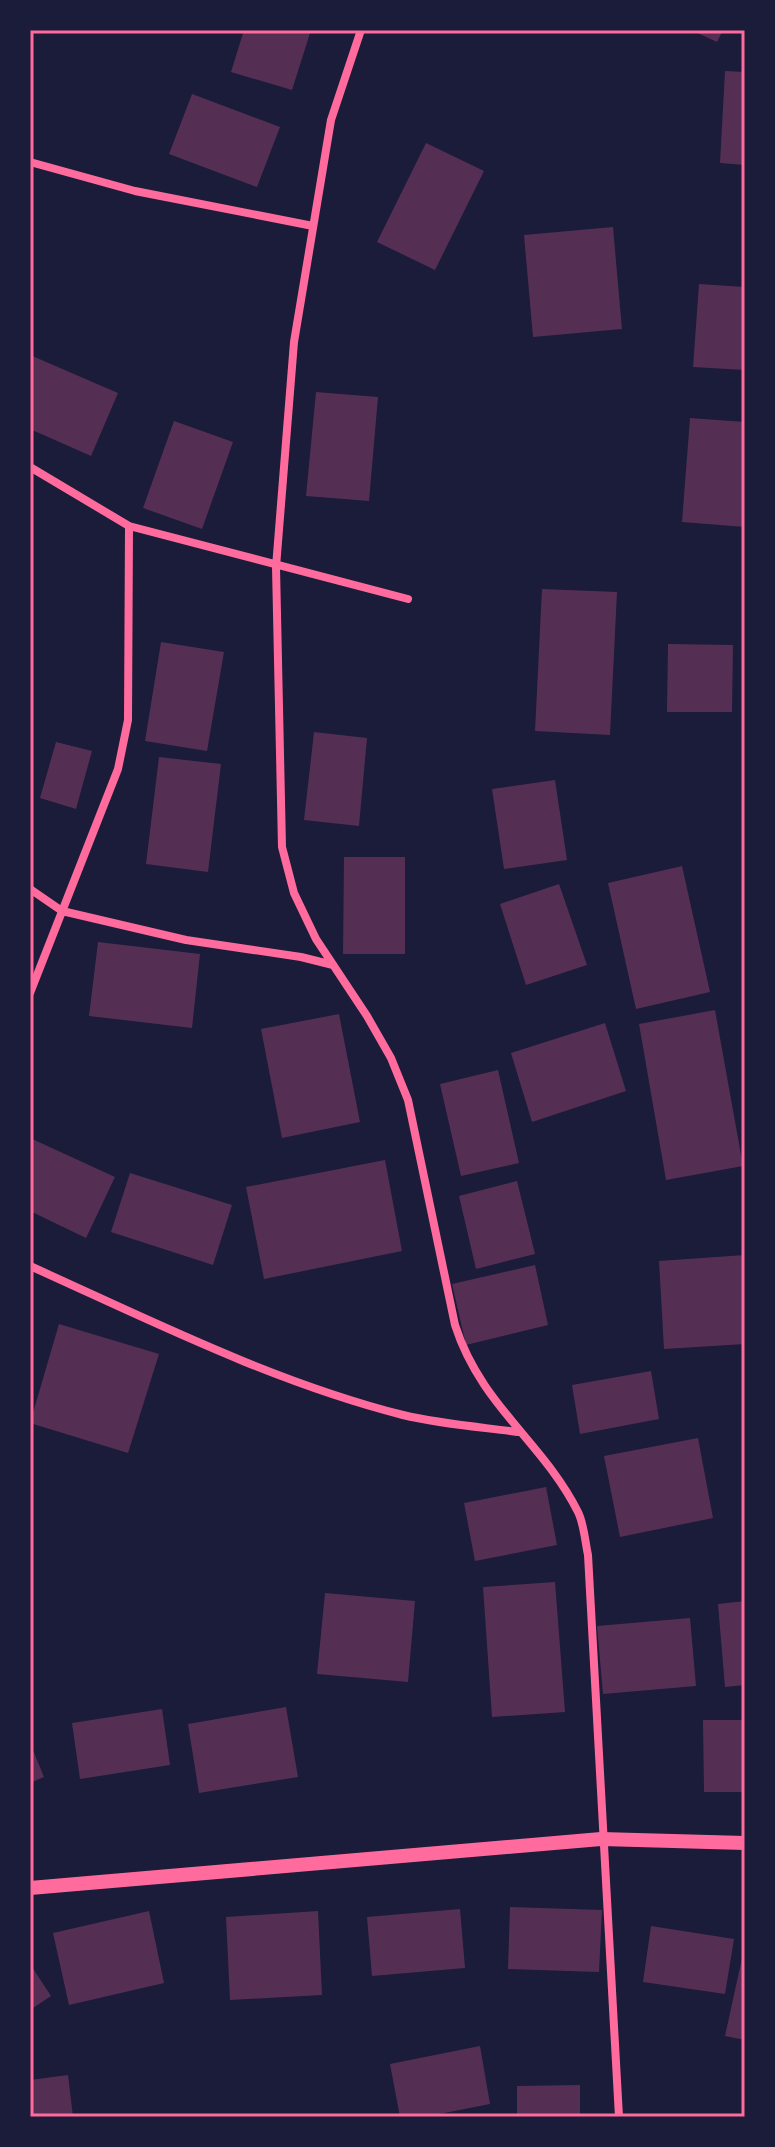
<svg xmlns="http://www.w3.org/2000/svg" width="775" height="2147" font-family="'Source Serif 4',serif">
  <rect width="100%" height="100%" fill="#1b1b3a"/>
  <path fill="#542f53" d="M244,30H311L292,90L231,72Z
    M691,30H723L717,42Z
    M725,71L745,72V165L720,163Z
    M192,94L280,127L257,187L169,154Z
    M426,143L484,171L435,270L377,242Z
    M613,227L622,329L533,337L524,235Z
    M699,284L745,287V370L693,367Z
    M30,355L118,393L91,456L30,429Z
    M316,392L378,397L369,501L306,496Z
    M690,418L745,422V527L682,522Z
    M174,421L233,442L202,529L143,508Z
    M542,589L617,592L610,735L535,731Z
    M161,642L224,652L207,751L145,741Z
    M668,644L733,645L732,712H667Z
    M314,732L367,738L359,826L304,820Z
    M56,742L92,751L76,809L40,798Z
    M159,757L221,764L208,872L146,864Z
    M555,780L567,860L504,869L492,789Z
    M344,857H405V954H343Z
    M682,866L710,992L636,1009L608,883Z
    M559,884L587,965L526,985L500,904Z
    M98,942L200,954L192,1028L89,1016Z
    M715,1010L743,1166L666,1180L639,1024Z
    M339,1014L360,1122L282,1138L261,1029Z
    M605,1023L626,1091L532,1122L511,1053Z
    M498,1070L519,1163L461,1176L440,1084Z
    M30,1138L115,1177L86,1238L30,1211Z
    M385,1160L402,1251L264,1279L246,1187Z
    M130,1173L232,1205L213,1265L111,1232Z
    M517,1181L535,1254L476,1269L459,1196Z
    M745,1255V1344L664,1349L659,1261Z
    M535,1265L548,1325L466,1345L452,1284Z
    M59,1324L159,1354L128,1453L30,1423Z
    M651,1371L659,1419L580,1434L572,1385Z
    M698,1438L713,1518L620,1537L604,1456Z
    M546,1487L557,1545L475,1561L464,1503Z
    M555,1582L565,1712L492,1717L483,1587Z
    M325,1593L415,1601L408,1682L317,1674Z
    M745,1601V1685L725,1687L718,1604Z
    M690,1618L696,1686L603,1694L597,1626Z
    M286,1707L298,1777L199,1793L188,1724Z
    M162,1709L170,1765L80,1779L72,1723Z
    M703,1720H745V1792H704Z
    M30,1743L44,1777L30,1783Z
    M510,1907L602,1910L599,1972L508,1969Z
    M460,1909L465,1968L372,1976L367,1917Z
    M149,1911L164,1983L69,2005L53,1933Z
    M318,1911L322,1995L230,2000L226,1917Z
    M651,1926L734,1939L725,1994L643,1982Z
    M744,1949H745V2040L725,2036Z
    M30,1964L51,1996L30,2010Z
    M480,2046L490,2104L424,2117H400L390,2064Z
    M68,2075L73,2117H30V2080Z
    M580,2085V2117H517V2086Z"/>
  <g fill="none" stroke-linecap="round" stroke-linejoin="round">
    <path stroke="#ff6b9d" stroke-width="8" d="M361,30L331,120L294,342L276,567L282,847L294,893L316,939L367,1016L391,1058L408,1100L455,1325C481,1406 543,1442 578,1512C584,1524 585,1541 588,1555L619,2117
      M30,162L135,191L313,226
      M30,467L129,526L408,599
      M30,889L62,911L186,940L301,957L333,965
      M30,993L118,769L128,720L129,526
      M30,1266C152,1321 273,1382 403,1415C440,1424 480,1427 518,1432"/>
    <path stroke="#ff6b9d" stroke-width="14" d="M30,1888L601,1839L745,1843"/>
  </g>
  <rect width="775" height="2147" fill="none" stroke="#1b1b3a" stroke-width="64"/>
  <rect x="32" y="32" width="711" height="2083" fill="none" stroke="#ff6b9d" stroke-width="3"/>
</svg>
